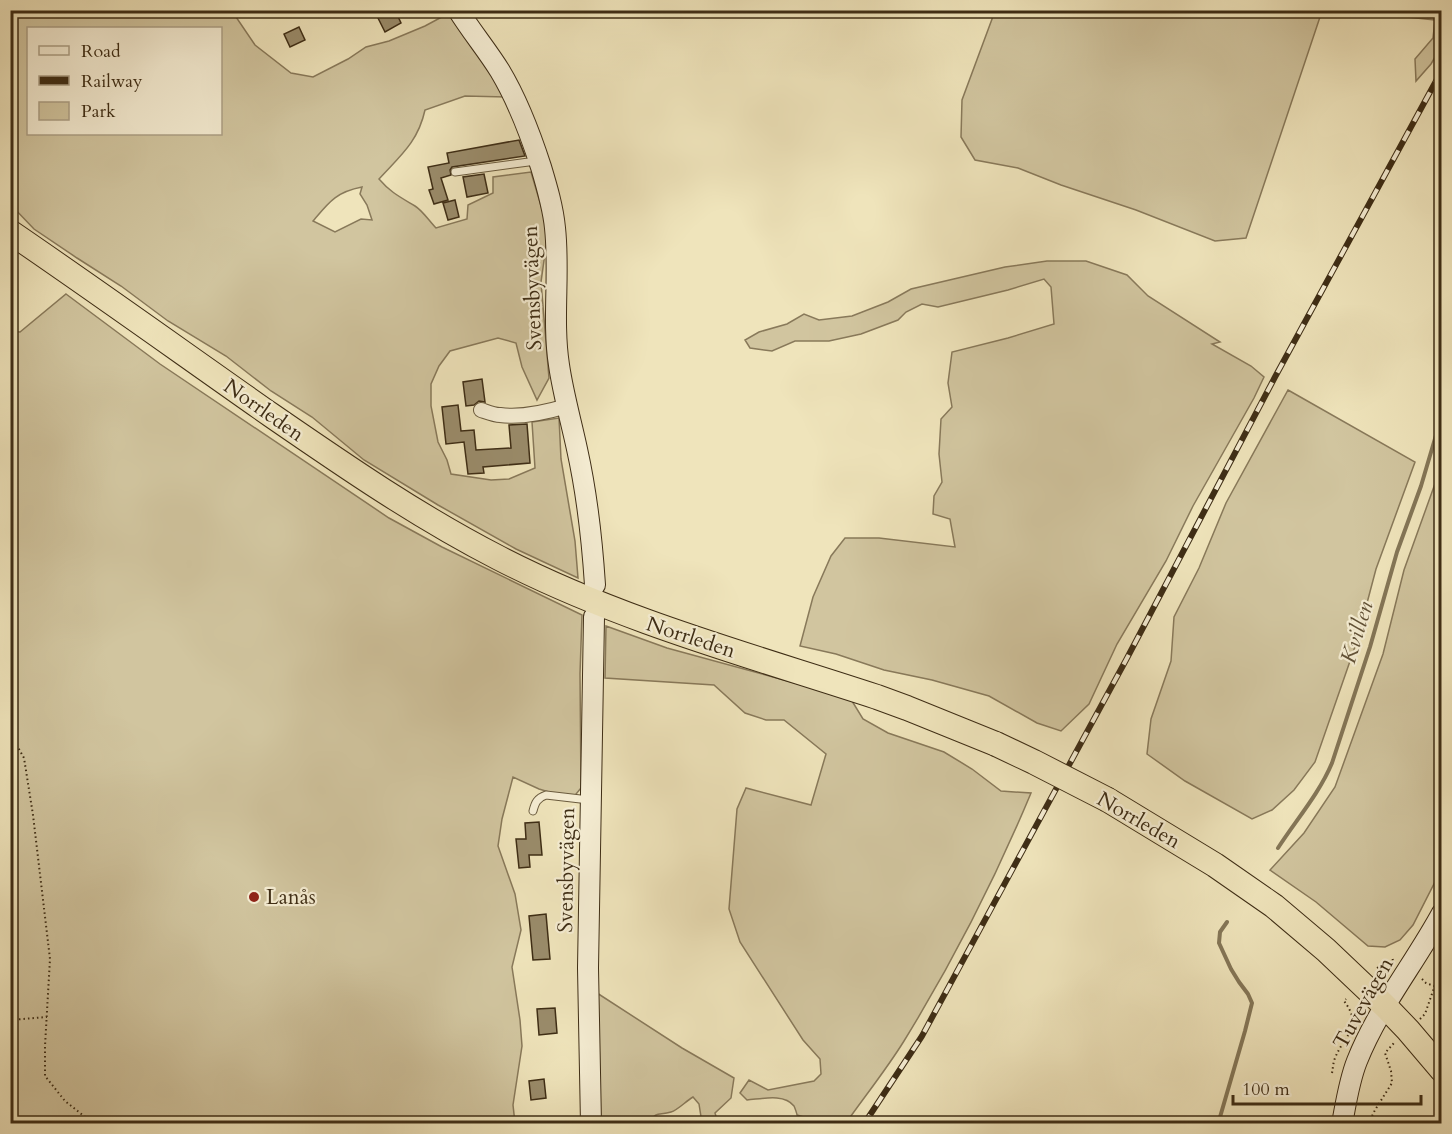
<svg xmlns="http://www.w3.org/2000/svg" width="1452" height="1134" font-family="Cardo,serif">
  <rect width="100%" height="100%" fill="#efe4bb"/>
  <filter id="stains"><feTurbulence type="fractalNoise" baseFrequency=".00333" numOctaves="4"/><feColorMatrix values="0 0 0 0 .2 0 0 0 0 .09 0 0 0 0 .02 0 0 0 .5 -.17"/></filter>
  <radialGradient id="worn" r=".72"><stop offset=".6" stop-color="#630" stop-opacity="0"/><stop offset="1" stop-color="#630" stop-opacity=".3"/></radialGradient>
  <path fill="#d1c59f" stroke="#88795a" stroke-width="1.5" fill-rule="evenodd" d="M10,11H232L255,45L291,73L313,77L348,59L366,47L389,41L425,26L451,12L506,97L465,96L425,110C418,142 400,156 379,179C390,192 400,197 415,206C423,211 429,221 436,228L467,219L468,205L493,193V177L531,172L544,216L547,239L541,282L549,378L537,400L522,367L516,343L498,338L450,351L439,366L431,384V406L438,442L447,460L451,474L491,480L509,479L535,468L532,422L559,418L561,459L575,541L578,578L516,549L438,505L364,460L312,417L271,391L226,356L168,321L121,286L77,258L34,229L11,205ZM28,28H220V134H28ZM362,187L360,194L367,205L372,220L361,219L335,232L313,221C329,202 336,192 362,187Z
    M995,11H1322L1246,238L1215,241L1136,210L1061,185L1018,168L975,160L961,137L962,100Z
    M1350,11H1441V47L1431,64L1416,81L1415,59L1433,38L1435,20Z
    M1047,261H1086L1127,275L1148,296L1220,342L1212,344L1251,366L1264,377L1254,398L1193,506L1166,561L1117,644L1089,704L1061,731L1037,723L989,696L932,680L884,670L836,654L800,646L813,597L831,556L845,538H879L955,547L950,519L933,514L934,496L942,482L939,454L941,419L952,407L948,383L952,352L1008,338L1054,324L1051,287L1044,279L1008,290L938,307L922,304L906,312L898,320L861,334L829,341H795L772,351L750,348L745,340L759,332L787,324L804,314L819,320L852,316L888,302L911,289L1005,267Z
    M66,294L160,364L389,518L442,547L582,615L580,674L581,788L572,799L539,789L513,777L502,819L498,846L515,894L521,930L512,967L520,1020L522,1046L513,1105L515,1123H11L10,331L20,332Z
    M1288,390L1415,462L1376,569L1357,641L1315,762L1294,790L1272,810L1252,819L1185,781L1147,754L1151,719L1171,661L1174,617L1199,568L1226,503Z
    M1441,467V870L1413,925L1400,940L1385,947L1368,946L1316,902L1270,870L1304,833L1335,787L1383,654L1404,570Z
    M606,626L667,648L806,686L852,701L863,719L888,733L944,752L972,769L1001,791L1031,793C996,877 952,963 904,1041C886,1070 865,1096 846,1123H823L797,1115C797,1114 795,1108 794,1106C784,1093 761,1099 747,1100L740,1093L749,1080L768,1090L814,1081L821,1074L820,1059L803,1040L740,942L729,909L737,809L746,788L811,805L826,754L784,720H766L745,713L714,685L605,678Z
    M597,993L682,1048L734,1078L731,1098L715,1113L718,1123H702L699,1104L693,1097C686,1101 678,1110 671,1112C659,1116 657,1110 649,1123L595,1124Z"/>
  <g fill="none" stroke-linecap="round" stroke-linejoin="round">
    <path stroke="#847657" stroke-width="4" d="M1278,848C1296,820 1319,794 1332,763L1370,647L1397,552L1421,486L1442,415
      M1218,1124L1245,1031L1252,1003L1248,994L1239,982L1231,969L1219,943L1220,932L1227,922"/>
  </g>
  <path fill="#9a8c6b" stroke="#3e2d15" stroke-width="1.5" d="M374,10H395L401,23L385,32Z
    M299,27L305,40L290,47L284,34Z
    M519,140L525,156L452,167L450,170L451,175L441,178L448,200L434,204L429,190L433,189L428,167L449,163L447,153Z
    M484,174L488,193L467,197L463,177Z
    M455,200L459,217L448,220L443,203Z
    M482,379L485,402L479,401L474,405L466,406L463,382Z
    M458,405L461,431L474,430L476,450L511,448L509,425L527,424L530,463L483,467L484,473L468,474L464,442L446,444L442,407Z
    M539,822L542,855H529L530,867L519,868L516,839H526L525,823Z
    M546,914L550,959L533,960L529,916Z
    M555,1008L557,1033L539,1035L537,1009Z
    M544,1079L546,1098L531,1100L529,1081Z"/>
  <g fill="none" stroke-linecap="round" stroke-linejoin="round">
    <defs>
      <path id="lane" d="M306,13L312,10
        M455,172L536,161
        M533,811C535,803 537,798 546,795L589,800"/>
      <path id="street" d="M481,410C487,412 494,415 500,415C521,418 547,412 567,406"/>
      <path id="secondary" d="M458,10C471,31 487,50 500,71C518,101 530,133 541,167C547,187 553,207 555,228C560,274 552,319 559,365C563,393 571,421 577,449C587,494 592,539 595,585
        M591,1124L588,968L594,617
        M1342,1124C1346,1103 1349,1081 1357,1061C1378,1008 1415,963 1442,913"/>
      <path id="highway" d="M10,232C98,292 184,354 271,415C345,466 419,517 499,558C619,620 749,655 877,697L907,708L996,744
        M1108,800L1215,865L1274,906L1326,950L1385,1006L1408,1030L1442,1070"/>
    </defs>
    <use href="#lane" stroke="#6a5b3e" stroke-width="9"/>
    <use href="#street" stroke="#6a5b3e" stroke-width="16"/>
    <use href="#secondary" stroke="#3e2d15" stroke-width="22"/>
    <use href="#highway" stroke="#3e2d15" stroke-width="26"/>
    <path stroke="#3e2d15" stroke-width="2" stroke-dasharray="1.5 3" stroke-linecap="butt" d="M10,733L24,758L33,815L50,959L45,1046V1076L65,1101L94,1124
      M1377,968L1384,964L1393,961L1392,957
      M1422,979L1426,983L1434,986
      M1420,1019L1425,1014L1435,985L1442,970
      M10,1020L47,1017
      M1332,1073C1333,1068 1333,1063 1335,1058C1344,1035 1364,1027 1344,1001L1346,999
      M1368,1124L1375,1110L1392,1083L1391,1071L1385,1053L1394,1043"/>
    <use href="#lane" stroke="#f5edd3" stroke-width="7"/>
    <use href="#street" stroke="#f5edd3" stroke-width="14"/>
    <use href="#secondary" stroke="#f5edd3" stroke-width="20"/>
    <use href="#highway" stroke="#efe4bb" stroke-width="24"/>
    <defs>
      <path id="rail" d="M864,1124L922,1036L1126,660L1275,377L1442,70"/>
    </defs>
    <use href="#rail" stroke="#3e2d15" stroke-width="6"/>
    <use href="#rail" stroke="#f5edd3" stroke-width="4" stroke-dasharray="11" stroke-linecap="butt"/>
    <defs>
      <path id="highway-bridge" d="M996,744L1034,762L1108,800"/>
    </defs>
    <use href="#highway-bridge" stroke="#3e2d15" stroke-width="26" stroke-linecap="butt"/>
    <use href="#highway-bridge" stroke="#efe4bb" stroke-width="24"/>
  </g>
  <circle fill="#8f2418" stroke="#f5edd3" stroke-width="2" cx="254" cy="897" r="6"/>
  <g text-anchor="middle" stroke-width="4.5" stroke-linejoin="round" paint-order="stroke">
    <g font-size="21" fill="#3e2d15" stroke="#f5edd3">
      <text transform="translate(532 288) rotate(-92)" y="7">Svensbyvägen</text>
      <text transform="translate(264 410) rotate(35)" y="7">Norrleden</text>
      <text transform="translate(691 637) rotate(18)" y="7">Norrleden</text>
      <text transform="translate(1139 820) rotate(30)" y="7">Norrleden</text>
      <text transform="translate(566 870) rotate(-89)" y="7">Svensbyvägen</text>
      <text transform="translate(1363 1003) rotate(-61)" y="7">Tuvevägen</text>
    </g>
    <g font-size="21" fill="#3e2d15" stroke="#f5edd3" text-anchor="start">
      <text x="266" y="904">Lanås</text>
    </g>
    <g font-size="22" font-style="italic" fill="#615136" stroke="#f5edd3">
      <text transform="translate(1356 632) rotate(-73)" y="8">Kvillen</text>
    </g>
  </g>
  <rect width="1452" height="1134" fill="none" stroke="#efe4bb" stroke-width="36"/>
  <rect x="12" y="12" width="1428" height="1110" fill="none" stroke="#3e2d15" stroke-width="3"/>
  <rect x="18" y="18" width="1416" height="1098" fill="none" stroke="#3e2d15" stroke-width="1.5"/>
  <rect x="27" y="27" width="195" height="108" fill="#f5edd3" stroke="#aca087" stroke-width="1.5"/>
  <rect x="39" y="46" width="30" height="9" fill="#f5edd3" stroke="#aca087" stroke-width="1.5"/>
  <text x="81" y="57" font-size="18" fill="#3e2d15">Road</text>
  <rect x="39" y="76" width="30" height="9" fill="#3e2d15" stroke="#aca087" stroke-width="1.5"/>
  <text x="81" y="87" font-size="18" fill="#3e2d15">Railway</text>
  <rect x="39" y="102" width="30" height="18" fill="#d1c59f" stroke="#aca087" stroke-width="1.5"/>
  <text x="81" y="117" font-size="18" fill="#3e2d15">Park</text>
  <path d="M1233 1095v9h188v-9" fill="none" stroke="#3e2d15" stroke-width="3"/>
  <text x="1242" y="1095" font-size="18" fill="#3e2d15" stroke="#f5edd3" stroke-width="4.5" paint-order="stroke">100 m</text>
  <rect width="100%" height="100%" filter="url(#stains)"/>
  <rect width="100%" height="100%" fill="url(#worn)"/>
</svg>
